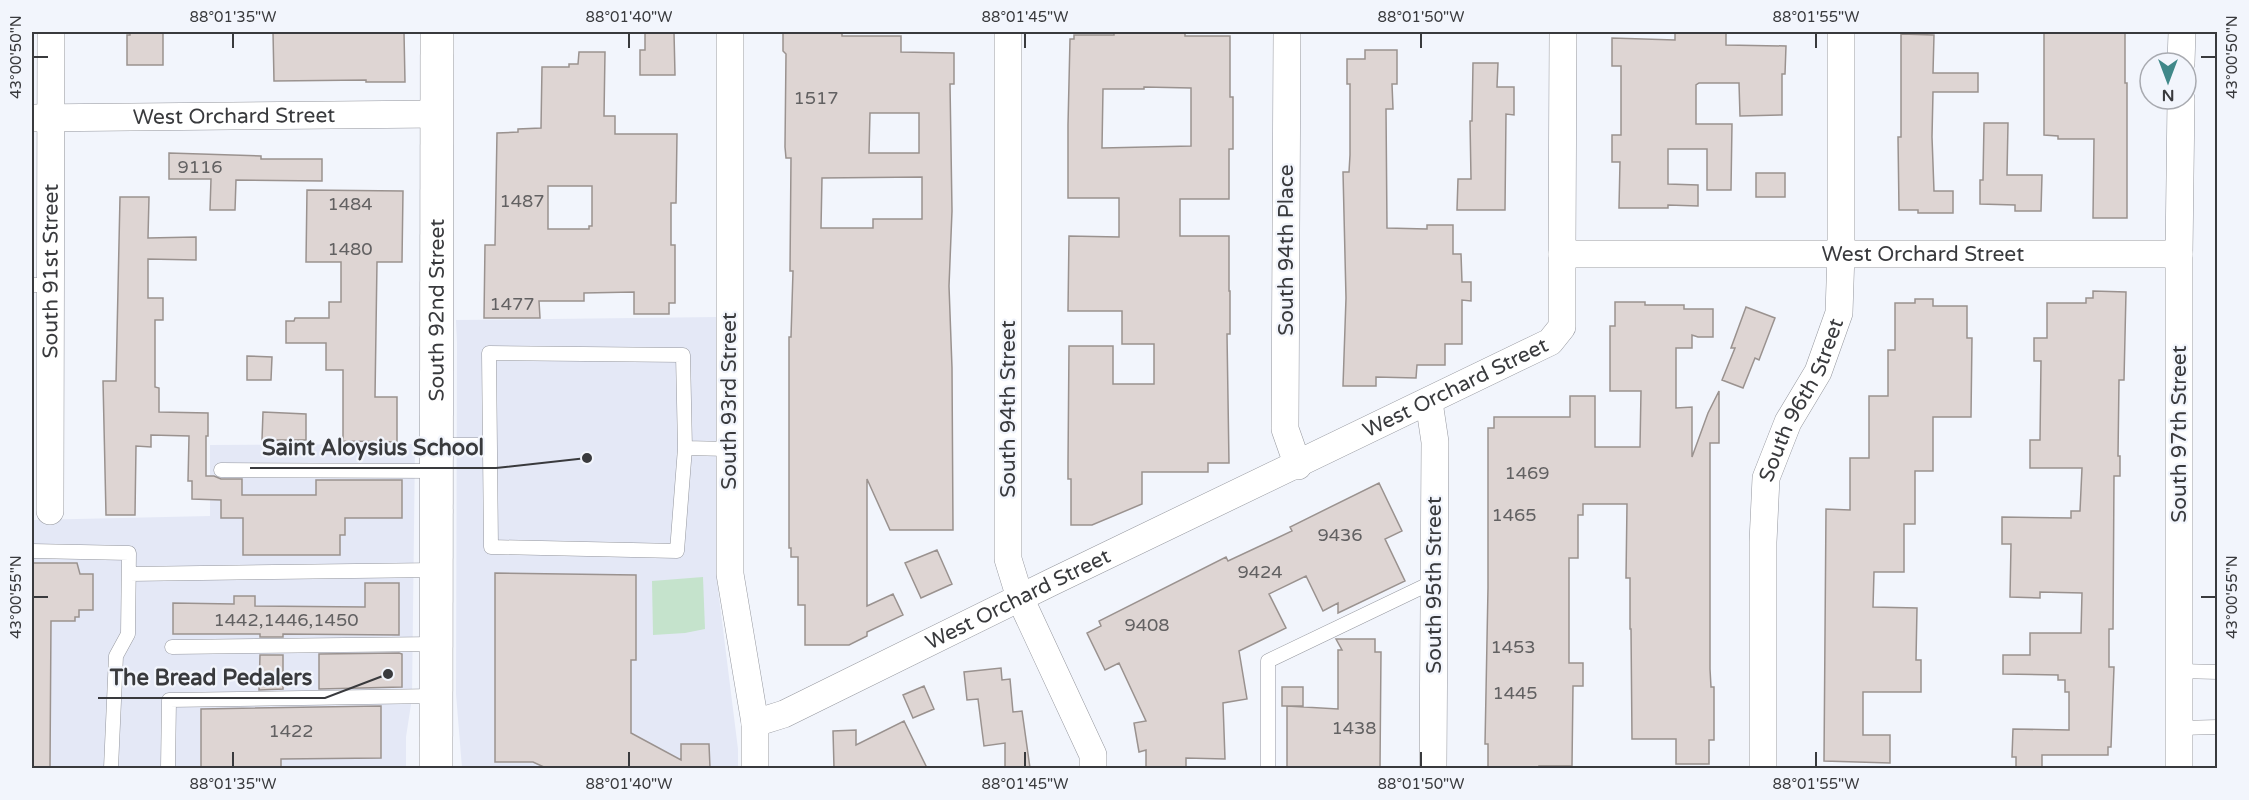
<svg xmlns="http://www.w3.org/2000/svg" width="2249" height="800" font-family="'Varela Round',sans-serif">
  <rect width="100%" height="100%" fill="#f2f5fc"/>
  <path fill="#e4e8f6" d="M717,317L716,573L738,749V768H462L456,694L457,343L456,320Z
    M415,444L412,698L406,737V768H32V520L210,516V445Z"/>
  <path fill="#c5e3cc" d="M703,577L705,629L685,633L653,635L652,581Z"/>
  <path fill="#ded5d3" stroke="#9a928f" stroke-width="1.5" fill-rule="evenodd" d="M130,32H163V65H127V35H130Z
    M273,32H404L405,82H366V80L274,81Z
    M645,32H674L675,75H640V50H645Z
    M783,32H842V36H901V52L954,53V84H950L952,211L949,286L952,368L953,530H890L867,479V606L893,594L903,615L867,632V636L849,645H805V605H798V557H791V548H789V337H791L793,271H790L791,158H786L785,147L786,54L783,51ZM870,113H919V153H869ZM922,177V219H873V228H821L822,178Z
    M1114,32H1185V36H1230V97H1233V149H1229V199H1180V236H1229V291H1230V334H1227L1229,463H1208V472H1142V504L1092,525H1071V479H1068V464L1069,346H1113V384H1154V344H1122V311H1068L1069,236L1119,237V198H1068V125L1070,39H1074V35H1114ZM1144,87L1191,88V146L1102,148L1103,89H1144Z
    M1675,32H1726V45L1786,46L1785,74H1782V115L1740,116L1739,83H1699L1696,85V124H1732L1731,190H1707V149H1668V184L1698,185V206L1668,205V208H1619L1620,162H1612V135H1621V66H1612V38L1675,40Z
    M2044,32L2125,33V83H2127V218H2093L2094,139H2058V136L2044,135Z
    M1901,34L1934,35L1933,73H1978V92H1933L1932,137L1934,191H1953V213H1918V210H1899L1898,137H1901Z
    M1365,50H1397V84H1392L1393,109H1386L1387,228L1427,229V225H1453V254H1461L1462,282H1471V301L1462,300V344H1445V365H1417L1416,378L1376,377V386H1343L1346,298L1343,172H1349L1350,155V84H1347V59H1365Z
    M579,52H605L604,116H615V134H677L676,203H671V245H675V303H669V314H634V292L584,293V301H539L540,318H484L485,245H495L497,133L518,132V129L541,128L542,67H569V64H578ZM548,186H592V226H589V229H548Z
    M1473,63H1498L1497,87H1514V115L1506,114L1505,210H1457L1458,179H1471L1470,121H1472Z
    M1984,123H2008L2007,175H2042L2041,211H2015V205L1980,204V180H1983Z
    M169,153L261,156V159H322V181L236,180L235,210H210L211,179H169Z
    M1756,173H1785V197H1756Z
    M307,190L403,191L402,262H377L375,397H397V442L343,441V370H326V343H286V321H294L295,318H329V302H341V262H306Z
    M120,197H149L148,238L196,237V260L148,259V298H163V320H155V387L159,388V412L208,413V436H206V476H214L221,479H242V495H316V480H402V518H345V535H340V555H243V518H221V500L192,499V481H188L189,436L151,435V447L136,446L135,515H106L103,381H116Z
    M2093,291L2126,292L2124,380H2119L2118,456H2120V476H2114L2113,629H2109V667H2114L2111,747H2108V755H2042V768H2016V757H2012L2013,729L2069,730V692H2065V680H2058V675L2003,674V655H2030V633H2081L2082,593L2040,592V598L2010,597L2011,544H2002V517L2071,518V511H2080L2082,468H2030V440H2040L2041,361H2034V338H2047V303H2086V298H2093Z
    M1915,299H1933V306H1967V338H1972L1971,417H1933V471H1915V524H1904V572H1874L1873,607L1917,608L1916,660H1921V692H1863V735H1890V763L1824,761L1826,509L1850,510V458H1869V396H1888V350H1895V303H1915Z
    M1615,302H1645V305H1684V309H1713V337H1698L1692,335V348H1676V408L1692,407V457L1708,413L1719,391V443H1710V669L1711,687H1714V740H1709V764H1676V739H1632L1631,629H1630V578H1626L1627,504H1583V515H1578V558H1569V663H1583V686H1573L1572,766H1539V768H1488V744H1485L1488,588V428H1494V417H1570V396H1595V447H1640L1641,391H1610V326H1615Z
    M1746,307L1775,318L1759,360L1755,358L1743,388L1722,380L1735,348H1731Z
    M247,356L272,357L271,380H247Z
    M263,412L306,414V440H262Z
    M1379,483L1402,531L1385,539L1405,581L1338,613V603L1323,611L1306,576L1269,594L1286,628L1239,651L1247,699L1223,703L1225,759L1186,758V768H1146V750L1139,752L1134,723L1146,721L1119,663L1105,670L1087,633L1101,626L1099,621L1226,557L1228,561L1292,531L1290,527Z
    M937,550L952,584L921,598L905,563Z
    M32,563H77L80,574H93V610H79V617H75V621H51L50,768H32Z
    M495,573L636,575V660H631V733L681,760V744H709L710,768H546L533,762H495Z
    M365,583H399V635L283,634V637H260V634H173V603L234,604V596H255V606L365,607Z
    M1336,639H1375V652H1381L1380,768H1287V706L1338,709V650H1342Z
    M399,653L402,654V687L319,689V654Z
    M260,655H283V689L259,690Z
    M1001,668L1002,680L1010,679L1013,712L1022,711L1030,768H1005V743L984,746L978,699L967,700L964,672Z
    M924,686L934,709L913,718L903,695Z
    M1282,687H1303V706H1282Z
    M381,706V758L281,759V768H201V709Z
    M904,721L927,768H834L833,731L856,730V745Z"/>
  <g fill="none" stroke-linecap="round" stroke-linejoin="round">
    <defs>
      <path id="service" d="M32,285H50
        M436,445H489
        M685,448L677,551L491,547L489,353L683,355L685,448L729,449
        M221,470L436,471
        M32,551L129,553L128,634L116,656L111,768
        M129,574L435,570
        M172,647L435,644
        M2179,671L2218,672
        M2179,728L2218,727
        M168,768L169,700L434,696
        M1268,768V661L1435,581"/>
      <g id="minor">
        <path d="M730,32V574L755,723V768"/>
        <path d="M1008,32V559L1020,598L1093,755V768"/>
        <path d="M1287,32L1285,429L1298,466"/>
        <path d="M2181,63L2182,32"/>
        <path id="s1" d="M32,118L437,114"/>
        <path d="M1562,254L1563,32"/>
        <path d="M1429,402L1435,442L1433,768"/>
        <path id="s2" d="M50,511L51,32"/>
        <path id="s3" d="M755,723L784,714L1052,582L1550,342L1562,327V254H2179"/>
        <path id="s4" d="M1763,768V542L1766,478L1788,422L1818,372L1839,313L1841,253V32"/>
        <path d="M2179,768V254L2181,99"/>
      </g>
      <g id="tertiary">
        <path id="s5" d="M436,768L437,32"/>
      </g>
    </defs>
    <use href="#service" stroke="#94969d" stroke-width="15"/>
    <use href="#minor" stroke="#94969d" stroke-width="28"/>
    <use href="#tertiary" stroke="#94969d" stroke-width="34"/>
    <use href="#service" stroke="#fff" stroke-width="14"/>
    <use href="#minor" stroke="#fff" stroke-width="27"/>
    <use href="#tertiary" stroke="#fff" stroke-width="33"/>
  </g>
  <path fill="none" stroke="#393a3d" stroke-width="2" d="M233,33V48M629,33V48M1025,33V48M1421,33V48M1816,33V48M33,57H48M2201,57H2216M33,597H48M2201,597H2216M233,752V767M629,752V767M1025,752V767M1421,752V767M1816,752V767"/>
  <g text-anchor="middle" stroke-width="4.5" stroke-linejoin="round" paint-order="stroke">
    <g font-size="18" fill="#626162">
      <text x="816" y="104">1517</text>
      <text x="200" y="173">9116</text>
      <text x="522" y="207">1487</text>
      <text x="350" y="210">1484</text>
      <text x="350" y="255">1480</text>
      <text x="512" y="310">1477</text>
      <text x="1527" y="479">1469</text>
      <text x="1514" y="521">1465</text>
      <text x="1340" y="541">9436</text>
      <text x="1260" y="578">9424</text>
      <text x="286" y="626">1442,1446,1450</text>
      <text x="1147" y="631">9408</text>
      <text x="1513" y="653">1453</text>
      <text x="1515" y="699">1445</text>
      <text x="1354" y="734">1438</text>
      <text x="291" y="737">1422</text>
    </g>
    <g font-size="21" fill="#393a3d" stroke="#f2f5fc">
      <text dy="7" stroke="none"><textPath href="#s1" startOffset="202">West Orchard Street</textPath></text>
      <text transform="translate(1286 250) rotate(-90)" y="7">South 94th Place</text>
      <text dy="7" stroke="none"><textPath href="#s3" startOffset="1335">West Orchard Street</textPath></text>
      <text dy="7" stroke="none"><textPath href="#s2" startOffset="240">South 91st Street</textPath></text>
      <text dy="7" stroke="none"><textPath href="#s5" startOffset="458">South 92nd Street</textPath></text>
      <text dy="7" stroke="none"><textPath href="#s3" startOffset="777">West Orchard Street</textPath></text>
      <text dy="7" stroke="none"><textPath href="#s4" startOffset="376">South 96th Street</textPath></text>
      <text transform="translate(729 401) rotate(-90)" y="7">South 93rd Street</text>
      <text transform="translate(1008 409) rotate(-90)" y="7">South 94th Street</text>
      <text transform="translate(2179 434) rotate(-90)" y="7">South 97th Street</text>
      <text transform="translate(1434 585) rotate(-90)" y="7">South 95th Street</text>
      <text dy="7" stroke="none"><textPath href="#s3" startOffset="291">West Orchard Street</textPath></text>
    </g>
  </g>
  <path fill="none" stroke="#393a3d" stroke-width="2" d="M587 458L496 468H250M388 674L325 698H98"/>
  <g fill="#393a3d" stroke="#f2f5fc" stroke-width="2">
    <circle cx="587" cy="458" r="6"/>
    <circle cx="388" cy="674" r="6"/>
  </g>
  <g font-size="22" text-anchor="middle" font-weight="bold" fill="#393a3d" stroke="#f2f5fc" stroke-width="4.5" stroke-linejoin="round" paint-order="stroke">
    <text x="373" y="455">Saint Aloysius School</text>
    <text x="211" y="685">The Bread Pedalers</text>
  </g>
  <rect width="2249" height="800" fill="none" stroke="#f2f5fc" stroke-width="66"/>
  <g transform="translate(2168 81) rotate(180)"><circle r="28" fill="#f2f5fc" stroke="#a8aab0" stroke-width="1.5"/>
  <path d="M0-4.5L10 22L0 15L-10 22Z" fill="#408889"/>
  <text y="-9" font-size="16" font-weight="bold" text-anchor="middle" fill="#393a3d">N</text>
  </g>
  <rect x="33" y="33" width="2183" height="734" fill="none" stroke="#393a3d" stroke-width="2"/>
  <g font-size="15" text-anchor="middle" fill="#393a3d">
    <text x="233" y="22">88°01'35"W</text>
    <text x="629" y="22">88°01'40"W</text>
    <text x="1025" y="22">88°01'45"W</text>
    <text x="1421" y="22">88°01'50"W</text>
    <text x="1816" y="22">88°01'55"W</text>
    <text transform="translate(2232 57) rotate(-90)" y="5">43°00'50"N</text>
    <text transform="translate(16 57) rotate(-90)" y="5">43°00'50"N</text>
    <text transform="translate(2232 597) rotate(-90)" y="5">43°00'55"N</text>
    <text transform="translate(16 597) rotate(-90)" y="5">43°00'55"N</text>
    <text x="233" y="789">88°01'35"W</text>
    <text x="629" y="789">88°01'40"W</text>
    <text x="1025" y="789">88°01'45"W</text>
    <text x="1421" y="789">88°01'50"W</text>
    <text x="1816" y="789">88°01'55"W</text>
  </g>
</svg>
